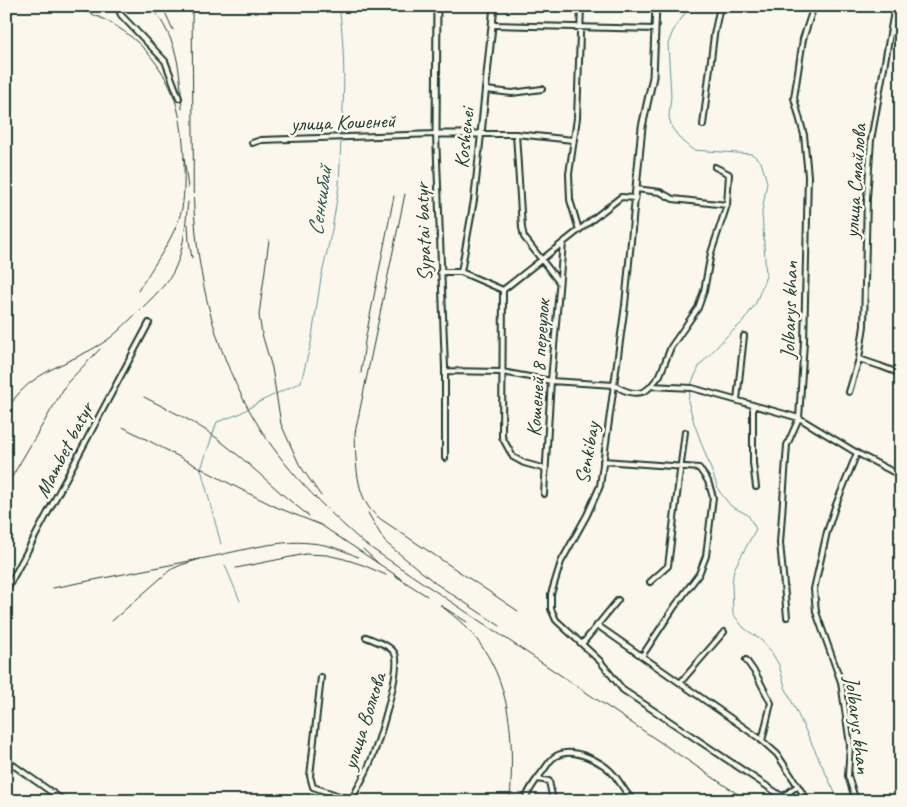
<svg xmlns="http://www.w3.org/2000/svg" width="907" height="807" font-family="Caveat,sans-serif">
  <rect width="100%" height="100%" fill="#fbf7ec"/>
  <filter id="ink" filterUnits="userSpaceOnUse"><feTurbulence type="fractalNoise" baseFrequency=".02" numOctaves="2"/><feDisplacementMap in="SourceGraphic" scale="10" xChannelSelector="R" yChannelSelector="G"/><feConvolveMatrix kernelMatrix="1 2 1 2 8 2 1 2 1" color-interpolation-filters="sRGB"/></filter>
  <g filter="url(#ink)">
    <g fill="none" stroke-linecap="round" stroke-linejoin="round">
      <path stroke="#5c9899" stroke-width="1" d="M339,6C345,47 345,94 341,135
        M690,6L673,31L668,44L671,96L669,117L672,128L682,141L693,150L752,154L761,162L767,182L762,212L766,276L756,303L742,323L727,336L700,365L692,382L688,401L694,423L719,491L731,506L748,515L756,529L734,569L732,583L733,614L744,628L761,640L771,651L779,665L785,687L836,795L841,801
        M221,544L201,469L217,422L239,414L259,402L301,382L311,343L321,278L332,230L339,186L341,139
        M225,565L240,601
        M830,801L835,795"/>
      <defs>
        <path id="street" d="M117,6L121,15L165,61L179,98
          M492,25L655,29
          M486,90L512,93L542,89
          M703,125L714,35L720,6
          M516,134L522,228L524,237L559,282
          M252,143L261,140L436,134L445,367V458
          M636,189L660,192L673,199L727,205
          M579,230L570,200L569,174L577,118L581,6
          M440,272H461L503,290L502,437L513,457L524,463L546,469
          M461,272L474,200L481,134H516L573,140
          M503,290L621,197L635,198L625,305L600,486L587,515L561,562L551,594V609L556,620L600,661L623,690L780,795L784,796L797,786
          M859,359L880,366L901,374
          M445,371L502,372L551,381L614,385C625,392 641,398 651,386L692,388L799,418L857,453L901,476
          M651,386L660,375L671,347L698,308L704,291L711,253L727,205L729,174L715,167
          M849,392L859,359L864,326L867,198L871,140L895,6
          M737,400L744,336
          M753,405V463L756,487
          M603,461L699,468L708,481L713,497L706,556L699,574L675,606L642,656
          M544,494L551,381L563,243
          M650,582L668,566L685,432
          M6,591L149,323
          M787,617L780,543L787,445L799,418L804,342L808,176L804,135L794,98L803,39L814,6
          M597,625L759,738L777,754L807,800
          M582,644L618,600
          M746,660L756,674L771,703L762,741
          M321,677L310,776L313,787L351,800
          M680,683L724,632
          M6,760L64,801
          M537,779L549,781L553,801
          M351,801C357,788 365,776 370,763C377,747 402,668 395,654C391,645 375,641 366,637
          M525,801C528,790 536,780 543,771C547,766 550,759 556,756C573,746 604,762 615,776C621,784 626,793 633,801
          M856,801L848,776L850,745L841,682L816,612L814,589L827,532L835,507L857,453"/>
        <path id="secondary" d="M437,6L436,134H481L494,6
          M635,198L642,127L653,77L656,6"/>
      </defs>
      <use href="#street" stroke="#1f3d34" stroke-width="8"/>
      <use href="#secondary" stroke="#1f3d34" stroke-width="9"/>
      <use href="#street" stroke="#fbf7ec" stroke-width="4"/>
      <use href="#secondary" stroke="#fbf7ec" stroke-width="5"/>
      <path stroke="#1f3d34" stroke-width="1" d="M63,6C115,15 158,50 175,100C181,119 183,138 184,157
        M151,6C178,41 180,67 182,109
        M160,6L165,12L173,30
        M192,6C192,49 193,92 193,135C194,164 192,193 195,222C200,291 219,360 255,420C283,468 323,507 365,544L748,801
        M405,194L355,433C356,457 355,489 370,509C373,513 378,517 382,520L518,611
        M188,224L189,241L192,258
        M269,240L259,315L262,334L272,368L281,424L299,464L321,496
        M138,291C153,266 176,236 182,208C185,192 184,174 184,157L188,188
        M361,373L365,341L394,196
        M144,397C169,410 196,422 218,439C250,463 277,492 309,516
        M6,412C11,405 14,398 19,393C41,369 74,361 101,344C115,336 126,323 138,312C149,301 160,291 169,279C184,257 185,227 188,202
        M123,427L238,488L276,507L321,525L400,578
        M6,487L67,383L100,349
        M368,513L385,542L434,582
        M363,549L379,564
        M200,559C233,553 277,539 310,543C327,544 343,550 358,557
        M236,568L306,554L327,555L344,559L363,565L386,575
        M394,575L427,596
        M435,583L500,626
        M53,588L200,559L181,565L170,570L112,621
        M467,622L440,605C449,612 458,619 466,627C513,676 514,738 510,801"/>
    </g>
  </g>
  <g text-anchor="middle" stroke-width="5" stroke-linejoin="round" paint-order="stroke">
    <g font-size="21" fill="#1f3d34" stroke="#fbf7ec">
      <text transform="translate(343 122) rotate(-2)" y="7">улица Кошеней</text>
      <text transform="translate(464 138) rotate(-84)" y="7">Koshenei</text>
      <text transform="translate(855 181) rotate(-86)" y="7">улица Смайлова</text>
      <text transform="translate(423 232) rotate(-92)" y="7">Sypatai batyr</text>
      <text transform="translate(789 310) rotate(-88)" y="7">Jolbarys khan</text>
      <text transform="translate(538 368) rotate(-86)" y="7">Кошеней 8 переулок</text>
      <text transform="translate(64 450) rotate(-63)" y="7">Mambet batyr</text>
      <text transform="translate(587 453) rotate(-80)" y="7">Senkibay</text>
      <text transform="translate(364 721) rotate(-72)" y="7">улица Волкова</text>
      <text transform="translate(858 725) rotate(83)" y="7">Jolbarys khan</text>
    </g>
    <g font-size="22" font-style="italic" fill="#335b56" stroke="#fbf7ec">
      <text transform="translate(319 201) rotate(-82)" y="8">Сенкибай</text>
    </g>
  </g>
  <rect width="907" height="807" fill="none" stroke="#fbf7ec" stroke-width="25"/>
  <rect x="12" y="12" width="882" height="782" fill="none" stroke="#1f3d34" stroke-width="2" filter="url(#ink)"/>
</svg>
